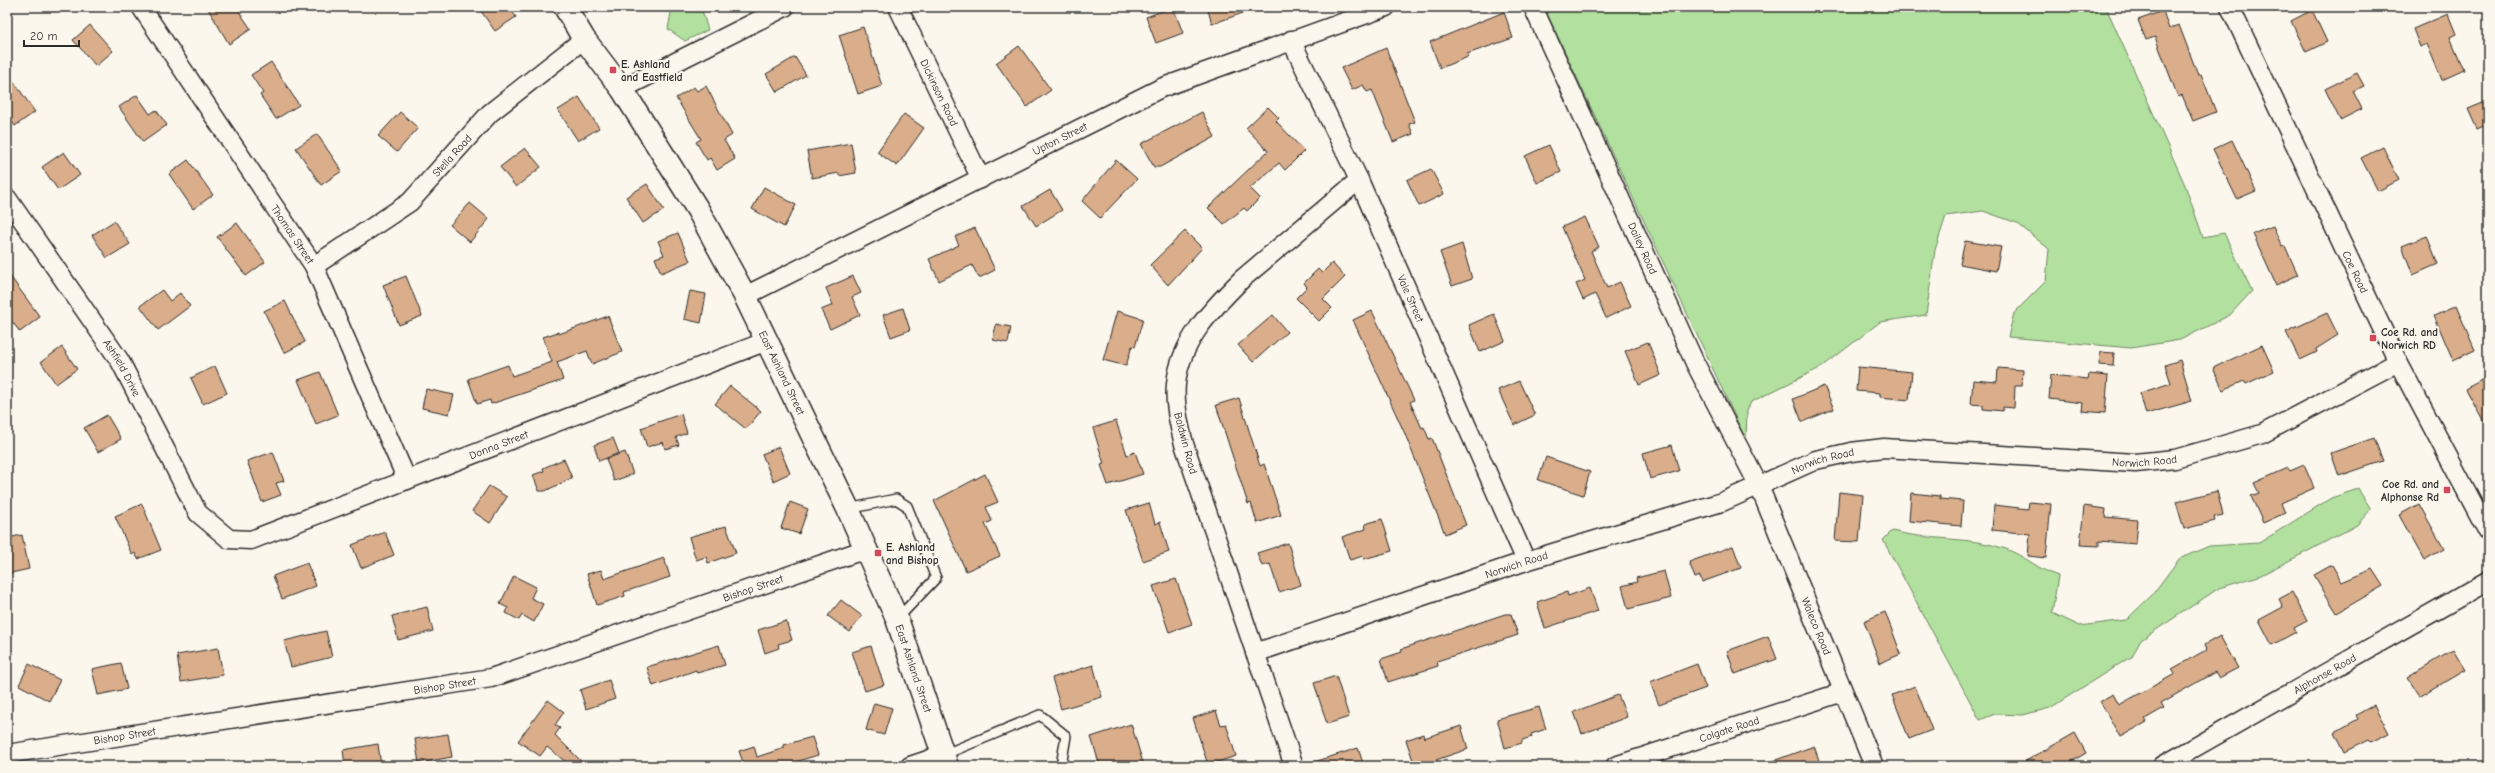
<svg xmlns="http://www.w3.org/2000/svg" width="2495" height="773" font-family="'Comic Neue',sans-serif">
  <rect width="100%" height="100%" fill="#fbf7ec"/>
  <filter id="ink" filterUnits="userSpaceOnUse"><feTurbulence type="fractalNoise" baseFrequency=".025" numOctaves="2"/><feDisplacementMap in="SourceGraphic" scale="8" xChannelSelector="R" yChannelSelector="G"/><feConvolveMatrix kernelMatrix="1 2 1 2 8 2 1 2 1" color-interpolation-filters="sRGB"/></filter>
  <g filter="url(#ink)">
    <path fill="#b2e09e" stroke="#6e8664" d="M672,7H701L708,30L685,41L668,29Z
      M1544,7H2106L2185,185L2203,237L2224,233L2252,291L2230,315L2180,340L2131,348L2008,337L2014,313L2046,281L2049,249L2017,223L1983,211L1946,216L1935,250L1926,315L1880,322L1822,367L1751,402L1747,411L1746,440Z
      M2358,489L2371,509L2357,525L2310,550L2259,576L2219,588L2141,640L2132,656L2050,708L2023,715L1995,714L1980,720L1883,540L1892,531C1929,541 1969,536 2006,549C2025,556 2039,570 2058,576L2052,613L2080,626L2126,620L2152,595L2179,559L2209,546L2259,543L2331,498Z"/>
    <path fill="#daad8b" stroke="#2b2b2b" d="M207,7H236L251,29L229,44Z
      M478,7H509L516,17L495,31Z
      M1173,7L1183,33L1156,43L1146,17Z
      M1207,7H1254V9L1212,24Z
      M2312,10L2327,42L2306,52L2291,21Z
      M2163,11L2169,29L2179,25L2198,75L2201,74L2216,112L2193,121L2182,95L2178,97L2155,37L2146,40L2138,20Z
      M1504,12L1513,38L1467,54L1468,57L1440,68L1430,42Z
      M2448,14L2456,34L2450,37L2464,70L2442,80L2427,44L2420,47L2413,29Z
      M90,25L113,51L96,66L73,40Z
      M863,27L882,86L858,94L839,35Z
      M1019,46L1051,90L1027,107L996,63Z
      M1386,48L1415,122L1409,124L1413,134L1393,142L1372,90L1367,92L1363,85L1352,90L1341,68Z
      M795,57L806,75L777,92L766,74Z
      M271,62L299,105L276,119L260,95L263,93L251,75Z
      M7,72L35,112L15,126L7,115Z
      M2357,73L2364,86L2353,91L2362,109L2340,120L2325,89Z
      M706,86L732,135L724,140L735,159L717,170L710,158L707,160L696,142L701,139L676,98L694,87L697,91Z
      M137,95L150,114L156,110L167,125L143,142L119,107Z
      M579,97L599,128L578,141L558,110Z
      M2488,101V124L2477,129L2468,109Z
      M1268,107L1279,118L1276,121L1304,151L1285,170L1279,163L1250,188L1260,198L1247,211L1244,208L1224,224L1208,208L1268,151L1246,128Z
      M400,112L418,128L397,152L378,136Z
      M1202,112L1215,137L1160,167H1154L1141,144Z
      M904,114L924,128L897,166L877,152Z
      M317,134L342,171L321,185L296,148Z
      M2232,140L2256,191L2237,199L2213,149Z
      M851,143L856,173L839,176V173L812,178L807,151Z
      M1549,145L1561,172L1537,183L1525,156Z
      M2383,147L2399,180L2378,191L2361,158Z
      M525,148L541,167L516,187L500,167Z
      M64,152L80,175L58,190L42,167Z
      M188,160L213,195L193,209L169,174Z
      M1116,160L1137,179L1100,218L1082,201Z
      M1431,169L1444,194L1419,206L1407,180Z
      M647,184L664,210L643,223L626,197Z
      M764,187L796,205L784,227L752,209Z
      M1050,190L1062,210L1036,226L1023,206Z
      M470,203L489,219L470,242L450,225Z
      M1585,217L1599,247L1591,251L1607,288L1620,282L1631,306L1606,318L1595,294L1583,300L1576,284L1585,280L1562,227Z
      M114,221L130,244L107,258L92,235Z
      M237,223L265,262L246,276L217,237Z
      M2273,226L2282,247L2285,246L2298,275L2276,285L2253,234Z
      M975,228L995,270L979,278L972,265L939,281L929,259L959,245L955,237Z
      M1185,231L1202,248L1168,285L1150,265Z
      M678,233L690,261L661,273L655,258L664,255L658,241Z
      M2427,236L2438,264L2413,275L2402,246Z
      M1965,241L2001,247L1996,271L1960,264Z
      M1462,244L1472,279L1452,286L1440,252Z
      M1332,263L1345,277L1323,299L1332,308L1319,321L1296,298L1307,287L1304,283L1318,269L1322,273Z
      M7,272L40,317L20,332L7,315Z
      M406,276L422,316L399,325L383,285Z
      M853,276L861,293L852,297L860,315L830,329L821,310L833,305L826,288Z
      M162,290L170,301L180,293L190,306L158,330L140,306Z
      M690,291L706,294L701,323L684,319Z
      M285,301L305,342L284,353L264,311Z
      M2456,306L2475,350L2453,360L2434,316Z
      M903,308L910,330L891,337L883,315Z
      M1117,311L1143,319L1135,347L1132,346L1126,366L1103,360Z
      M1372,311L1414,400L1410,402L1422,428L1424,427L1429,439L1432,438L1466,525L1445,534L1405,434L1353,320Z
      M2327,313L2338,335L2316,349L2317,352L2300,360L2286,332Z
      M1494,314L1505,341L1480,352L1469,325Z
      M1273,315L1287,332L1253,362L1238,345Z
      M608,316L622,352L592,364L587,351L557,362L563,380L491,404L490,400L477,404L468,379L508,365L512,376L552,362L543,337L558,332L559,334Z
      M996,324L1011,327L1008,343L993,340Z
      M1648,342L1661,375L1639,385L1625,351Z
      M2262,345L2274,371L2246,384L2244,381L2223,390L2213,368Z
      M62,347L77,369L56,384L41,362Z
      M2100,352L2114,353L2113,366L2099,365Z
      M2180,360L2192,401L2146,414L2140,393L2171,383L2165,365Z
      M215,366L227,393L203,404L191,378Z
      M1858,367L1912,372L1909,400L1880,397V393L1856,391Z
      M1998,368L2023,370L2022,386H2015L2014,408L2003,407V411L1983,409V405L1971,404L1973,380L1997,382Z
      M320,372L338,415L316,424L298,380Z
      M2089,374L2108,376L2105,413L2082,411L2083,403L2049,399L2051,375L2088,379Z
      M2488,377V429L2466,389Z
      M1519,381L1535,415L1514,425L1498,390Z
      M730,386L761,411L746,429L715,404Z
      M1824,386L1834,409L1802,422L1793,399Z
      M426,389L454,395L449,414L422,408Z
      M1239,398L1260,466L1264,464L1281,515L1257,523L1251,503L1248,504L1216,405Z
      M681,414L687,433L676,437L679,445L665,449L663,442L647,447L641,428Z
      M107,415L121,439L98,452L84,428Z
      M1116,421L1127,455L1135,452L1143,474L1108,485L1101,465L1104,464L1093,428Z
      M613,438L619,453L599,461L594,445Z
      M2374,438L2383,461L2339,476L2331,453Z
      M1672,445L1679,471L1650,479L1643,453Z
      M779,447L790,473L773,481L762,454Z
      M273,452L284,481L276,483L281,495L262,502L247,461Z
      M625,452L633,474L614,481L606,459Z
      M1546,457L1590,472L1583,495L1538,480Z
      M564,459L572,478L545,491H539L533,475L544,471L543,468Z
      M2304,465L2314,488L2281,503L2285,513L2263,523L2251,496L2259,493L2254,483L2288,468L2290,471Z
      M985,474L998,502L986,507L992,521L985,524L1000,556L966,571L934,501Z
      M489,486L507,497L490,523L472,511Z
      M2217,491L2223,515L2214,517L2215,521L2184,529L2176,502Z
      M1839,492L1863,495L1859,542L1835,541Z
      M1911,493L1940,496V499L1963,501L1961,526L1909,521Z
      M790,502L808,509L799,534L781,528Z
      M2029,502L2051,504L2046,558L2028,556L2030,534L1992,530L1994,505L2028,509Z
      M1149,503L1155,524L1160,522L1169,552L1143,561L1126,510Z
      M142,504L161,550L138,559L135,553L132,555L115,516Z
      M2419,504L2444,549L2424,560L2399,515Z
      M2084,506L2106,509L2105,517L2138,520L2136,544L2099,541V546L2080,545Z
      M1382,519L1392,551L1364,559L1363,556L1350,560L1342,537L1366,529L1365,524Z
      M726,526L736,553L708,563L706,557L696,560L689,537Z
      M385,532L394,555L361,568L352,545Z
      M22,535L29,569L7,574V538Z
      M1288,543L1301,585L1279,592L1270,564L1262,566L1257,553Z
      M1733,546L1741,568L1702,582L1700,576L1695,578L1689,562Z
      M664,558L670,577L624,592L625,596L597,605L587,574L601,570L604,579Z
      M307,563L316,586L282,599L273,576Z
      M2332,565L2342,582L2372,569L2383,586L2337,613L2314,575Z
      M1664,571L1671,598L1628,609L1622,586L1637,582L1636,578Z
      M514,576L536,587L531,598L543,604L534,622L522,615L519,620L506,613L508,608L500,604Z
      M1176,579L1192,624L1169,632L1153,586Z
      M1590,588L1598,611L1545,628L1537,602L1567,592L1568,596Z
      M2292,592L2307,621L2294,628L2296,632L2272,645L2259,620L2283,607L2279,599Z
      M841,600L862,616L850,632L828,616Z
      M427,607L433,631L398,640L392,616Z
      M1885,612L1901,654L1880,663L1864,621Z
      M1505,614H1511L1518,635L1437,661L1438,666L1388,682L1381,659L1402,652L1401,649Z
      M786,621L792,640L778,644L779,648L765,653L758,630Z
      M326,631L332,657L291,667L284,641Z
      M1768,636L1777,659L1735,674L1727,651Z
      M2220,636L2238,668L2219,678L2215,672L2161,703L2164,708L2145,719L2147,722L2120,737L2100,701L2113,694L2119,705L2175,674L2172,669L2206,650L2204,645Z
      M719,645L725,665L697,673L696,670L653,686L647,667Z
      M871,646L884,685L865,691L852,652Z
      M218,648L223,675L181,682L177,655Z
      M2453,650L2465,670L2419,697L2407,678Z
      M121,663L127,689L98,695L92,669Z
      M29,664L60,680L49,701L19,685Z
      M1697,664L1706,688L1659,705L1650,682Z
      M1093,665L1102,697L1061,709L1052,678Z
      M1336,676L1349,717L1327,724L1314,683Z
      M609,680L615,699L586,709L580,690Z
      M1915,686L1932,730L1909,739L1892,695Z
      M1618,695L1627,717L1582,734L1574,712Z
      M548,700L564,712L555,725L560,728L555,735L581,761L577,766H571L547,747L540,756L518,741Z
      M874,703L892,708L884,735L866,730Z
      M2374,705L2389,733L2371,742L2369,740L2345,752L2335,732L2358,719L2356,715Z
      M1539,707L1546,729L1531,734L1532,737L1522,740V743L1505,748L1497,719Z
      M1216,711L1221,725L1226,724L1236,756L1208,765L1193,718Z
      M1131,724L1144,766H1100L1091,737Z
      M1461,726L1468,749L1436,760L1438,766H1415L1406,740L1423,734L1424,738Z
      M2075,733L2086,753L2064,766H2017Z
      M448,734L452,757L419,763L415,739Z
      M812,737L818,755L782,766H739V763L743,762L739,751L754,746L757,757L784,748V745Z
      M378,744L381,766H345L343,750Z
      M1814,746L1821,766H1765V764Z
      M1358,748L1364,766H1312L1311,763Z"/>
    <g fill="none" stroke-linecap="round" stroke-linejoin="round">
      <defs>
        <path id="lane" d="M848,509L896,499L907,506L936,578L897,619
          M943,755L1040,715L1066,736L1061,766"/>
        <g id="street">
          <path id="s1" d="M141,7L314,266L407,480"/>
          <path id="s2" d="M898,7L981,179"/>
          <path id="s3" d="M1533,7L1695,363L1759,486L1874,766"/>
          <path id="s4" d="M2230,7L2398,362L2488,532"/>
          <path id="s5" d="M1291,40L1359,180L1526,561"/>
          <path d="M622,89L785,7"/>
          <path id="s6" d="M7,198L120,361L198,513L229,539L251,540L767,341"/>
          <path id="s7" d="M314,266L410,202L490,113L584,39"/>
          <path id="s8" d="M745,296L1161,88L1386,7"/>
          <path id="s9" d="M1255,653L1526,561L1722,502L1816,460L1851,452L1884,448L2135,463L2175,459L2262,434L2398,362"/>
          <path id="s10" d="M7,754L491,678L866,549"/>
          <path d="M910,766L943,755"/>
          <path d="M1294,766L1184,444C1179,425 1174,404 1176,384C1180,341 1213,308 1242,279L1359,180"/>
          <path id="s11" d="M1615,766L1843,692"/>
          <path id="s12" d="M2162,766L2488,581"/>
        </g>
        <g id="secondary">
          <path id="s13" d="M565,7L584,39L622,89L698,210L745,296L848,509L897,619L947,766"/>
        </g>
      </defs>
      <use href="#lane" stroke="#2b2b2b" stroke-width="12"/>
      <use href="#street" stroke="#2b2b2b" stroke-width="21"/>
      <use href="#secondary" stroke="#2b2b2b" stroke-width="25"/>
      <use href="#lane" stroke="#fbf7ec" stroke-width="9"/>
      <use href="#street" stroke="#fbf7ec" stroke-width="18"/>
      <use href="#secondary" stroke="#fbf7ec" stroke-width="22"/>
    </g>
  </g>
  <g fill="#d1495b" stroke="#fbf7ec" stroke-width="1.5">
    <rect x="609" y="66" width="8" height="8" rx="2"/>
    <rect x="2369" y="334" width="8" height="8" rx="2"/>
    <rect x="2443" y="486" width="8" height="8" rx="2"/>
    <rect x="874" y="549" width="8" height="8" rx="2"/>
  </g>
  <g text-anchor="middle" stroke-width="4" stroke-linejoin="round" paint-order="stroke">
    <g font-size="11" font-weight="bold" fill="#2b2b2b" stroke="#fbf7ec" text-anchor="start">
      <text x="621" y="68">E. Ashland<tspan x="621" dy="13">and Eastfield</tspan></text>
      <text x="2381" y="336">Coe Rd. and<tspan x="2381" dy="13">Norwich RD</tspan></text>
      <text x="2439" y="488" text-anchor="end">Coe Rd. and<tspan x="2439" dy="13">Alphonse Rd</tspan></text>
      <text x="886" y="551">E. Ashland<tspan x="886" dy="13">and Bishop</tspan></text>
    </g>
    <g font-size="11" fill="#2b2b2b" stroke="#fbf7ec">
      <text dy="4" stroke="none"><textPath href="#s2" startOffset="95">Dickinson Road</textPath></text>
      <text dy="4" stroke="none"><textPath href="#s8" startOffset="352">Upton Street</textPath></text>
      <text dy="4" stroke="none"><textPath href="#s7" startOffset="178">Stella Road</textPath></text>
      <text dy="4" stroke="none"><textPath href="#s1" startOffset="273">Thomas Street</textPath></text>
      <text dy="4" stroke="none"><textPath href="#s3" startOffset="265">Dailey Road</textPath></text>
      <text dy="4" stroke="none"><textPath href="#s4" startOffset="293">Coe Road</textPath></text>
      <text dy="4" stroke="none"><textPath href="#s5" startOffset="285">Vale Street</textPath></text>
      <text dy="4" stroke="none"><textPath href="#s6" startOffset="205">Ashfield Drive</textPath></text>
      <text dy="4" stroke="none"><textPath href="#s13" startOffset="426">East Ashland Street</textPath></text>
      <text transform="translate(1186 443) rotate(75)" y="4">Baldwin Road</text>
      <text dy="4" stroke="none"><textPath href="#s6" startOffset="697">Donna Street</textPath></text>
      <text dy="4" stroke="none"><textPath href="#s9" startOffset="924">Norwich Road</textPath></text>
      <text dy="4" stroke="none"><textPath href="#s9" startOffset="600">Norwich Road</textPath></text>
      <text dy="4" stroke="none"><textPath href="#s9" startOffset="276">Norwich Road</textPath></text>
      <text dy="4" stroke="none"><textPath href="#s10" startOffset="767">Bishop Street</textPath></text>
      <text dy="4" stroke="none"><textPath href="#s3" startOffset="681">Waleco Road</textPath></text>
      <text dy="4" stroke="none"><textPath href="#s13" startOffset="750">East Ashland Street</textPath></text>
      <text dy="4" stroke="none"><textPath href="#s12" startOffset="187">Alphonse Road</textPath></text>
      <text dy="4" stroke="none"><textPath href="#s10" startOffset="443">Bishop Street</textPath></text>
      <text dy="4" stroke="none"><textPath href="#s11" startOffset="120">Colgate Road</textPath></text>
      <text dy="4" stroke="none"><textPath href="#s10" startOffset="119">Bishop Street</textPath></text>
    </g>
  </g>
  <rect width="2495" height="773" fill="none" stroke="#fbf7ec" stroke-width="24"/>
  <rect x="12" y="12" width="2471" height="749" fill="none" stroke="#2b2b2b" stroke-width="1.5" filter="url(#ink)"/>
  <path d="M24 40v6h55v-6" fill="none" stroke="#2b2b2b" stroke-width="2"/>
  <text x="30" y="40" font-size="12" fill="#2b2b2b" stroke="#fbf7ec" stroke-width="3" paint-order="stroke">20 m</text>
</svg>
